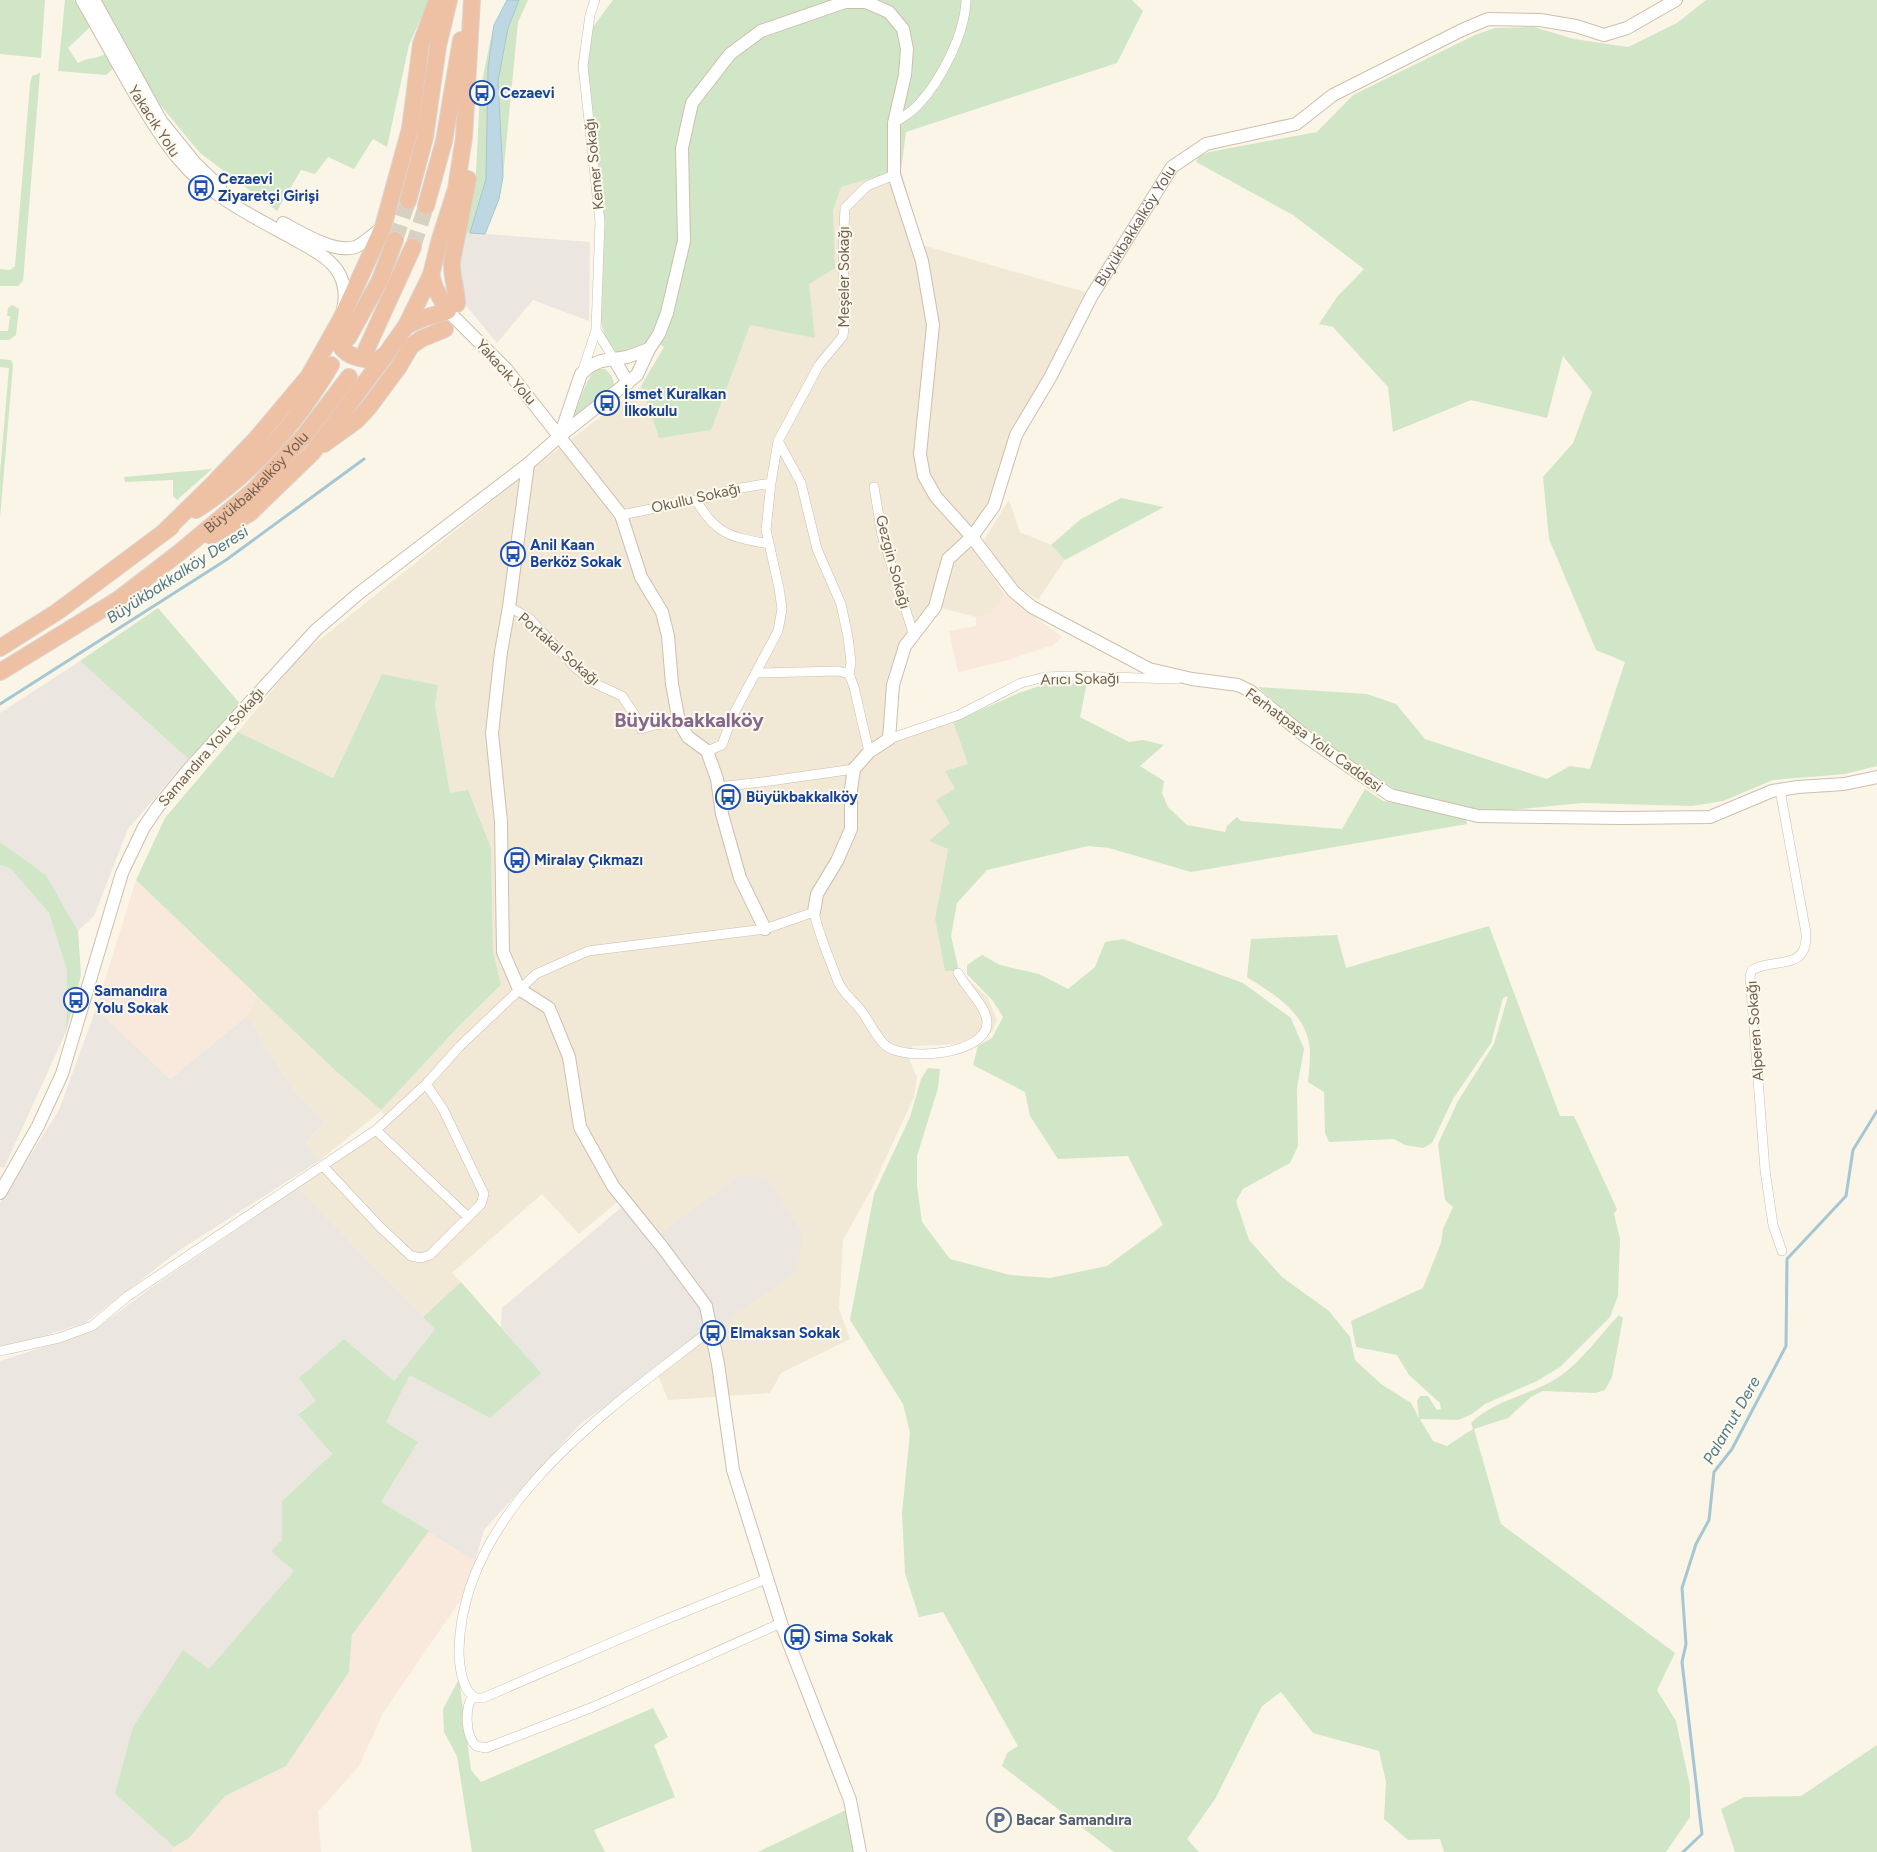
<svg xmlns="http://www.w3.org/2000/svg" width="1877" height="1852" font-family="Figtree,sans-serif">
  <rect width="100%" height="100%" fill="#faf5e7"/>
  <path fill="#f1e8d6" d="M901,170L922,245L1085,292L1046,374L989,501L971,531L944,559L931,606L900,644L891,741L953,722L968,764L945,771L955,789L950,823L930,841L948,849L935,918L945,971L960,972L988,998L997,1020L992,1032L964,1044L912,1046L909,1059L917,1077L914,1097L872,1188L843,1240L839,1309L850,1339L781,1373L770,1393L668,1400L656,1370L738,1176L657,1235L629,1201L617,1202L579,1234L542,1194L452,1273L461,1282L423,1317L298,1188L389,1121L381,1111L319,1161L306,1142L325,1123L293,1090L247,1016L257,994L336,1071L381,1110L460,1025L501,985L493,950L491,848L450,793L435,705L438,685L382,674L333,778L238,732L302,654L532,469L641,386L659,438L750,325L809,284L841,187Z
    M1009,500L1020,532L1051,545L1065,560L1038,600L1014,584L984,540Z
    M968,548L972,549L1005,594L991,613L976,617L938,607L953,561Z"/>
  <path fill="#f9e8dc" d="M1005,594L1062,637L1053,645L1004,661L958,672L949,631L976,626V617L991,613Z
    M136,880L257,994L247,1016L170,1079L96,1009Z
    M429,1531L475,1561V1579L383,1713L359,1766L318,1812L321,1852H171L174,1847L189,1838L225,1796L286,1766L349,1672L352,1635Z"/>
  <path fill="#ebe7e0" d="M461,232L590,242L589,321L533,300L497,343L460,298L455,266Z
    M80,661L188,759L128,829L94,916L78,931L46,875L0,842V713Z
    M0,865L10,868L49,913L67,971L66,1032L4,1168L0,1167Z
    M96,1009L170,1079L247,1016L293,1090L325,1123L306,1142L319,1161L181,1249L85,1323L21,1343L0,1346V1203L59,1110Z
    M738,1176L766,1177L803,1234L796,1272L581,1423L484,1530L475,1561L381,1502L418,1442L386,1422L410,1375L540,1373L501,1327L502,1308L629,1201L657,1235Z
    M298,1188L435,1329L394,1381L317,1401L298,1413L332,1454L282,1501V1540L294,1571L209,1670L183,1650L115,1794L174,1847L171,1852H0V1361L93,1331L151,1288Z"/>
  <path fill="#d0e6c7" d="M0,0H45L41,58L0,54Z
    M65,0H74L90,27L68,48L78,63C87,57 95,60 105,54L114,68L106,75L58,71Z
    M101,0H429L409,45L387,147L373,139L354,169L328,157L315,174L301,170L277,211L200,153L157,101Z
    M519,0H528L518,22L503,177L498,81L508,28Z
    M613,0H1132L1143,11L1117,63L906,132L901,170L841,187L833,211L835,268L809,284L815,338L750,325L711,430L659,438L641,386L664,347L651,338L635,353L611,356L600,319V233L583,83L590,31Z
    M1706,0H1877V766L1845,774L1773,780L1723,801L1692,806L1582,803L1500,811L1481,810L1396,790L1302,727L1258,687L1367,694L1396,704L1425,739L1547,779L1570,766L1590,769L1625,662L1596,650L1549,539L1543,477L1573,443L1592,392L1563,356L1547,418L1471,400L1393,432L1388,387L1333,327L1319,324L1337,297L1364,269L1293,215L1196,162L1198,157L1209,152L1317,132L1353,95L1475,35L1495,28L1534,27L1574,39L1628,47L1677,23Z
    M494,23L488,67L486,179L470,233L461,232L476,173L480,91Z
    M40,73L23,281L18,286H0V269L10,270L15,266L30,84L32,76Z
    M12,305L19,309L16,335L9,340H0V331H8L10,316H7L8,308Z
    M0,359L11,360L13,365L0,518V473L9,368L0,367Z
    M596,369H605C613,376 615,381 613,392L571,421C580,404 583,383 596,369Z
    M212,469L177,500L173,496V480L125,482L124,477Z
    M1121,498L1164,507L1065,560L1051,545L1081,519Z
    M158,608L242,706L188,759L80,661Z
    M382,674L438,685L435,705L450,793L468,790L491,848L493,950L501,985L460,1025L381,1110L336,1071L136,880L165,818L238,732L333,778Z
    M1087,683L1080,717L1129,742L1143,740L1164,745L1140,766L1164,781L1162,793L1168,807L1187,825L1225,832L1227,826L1237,817L1241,821L1342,829L1365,789L1383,801L1466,818L1467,824L1191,872L1109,848L1088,846L987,870L957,903L951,936L959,971H945L935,919L948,849L929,841L950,823L936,800L955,789L945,771L968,764L953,722L1019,693L1045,684Z
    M0,842L46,875L78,931L81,975L66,1032L67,971L49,913L10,868L0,865Z
    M1489,926L1560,1116H1574L1617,1209L1614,1214L1620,1239L1618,1296L1610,1317L1560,1367L1537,1381L1485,1404L1472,1414L1458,1420L1420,1419L1433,1441L1447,1446L1473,1429L1471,1423C1496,1398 1535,1395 1563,1374C1584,1358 1601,1334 1619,1315L1623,1318L1612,1377L1605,1390L1595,1393L1543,1391L1531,1397L1508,1418L1474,1429L1501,1524L1675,1653L1657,1690L1676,1721L1690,1786V1817L1666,1852H1444L1440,1839L1408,1840L1384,1819L1386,1782L1379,1751L1313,1733L1281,1692L1262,1706L1215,1799L1187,1839L1199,1852H1114L1002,1766L1007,1753L1018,1746L943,1612L919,1617L905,1573L902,1513L910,1433L903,1404L850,1320L874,1194L910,1117L921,1079L928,1068L940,1069L938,1088L917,1156V1186L922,1222L950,1259L1010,1275L1050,1278L1107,1266L1163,1225L1128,1156L1058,1159L1030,1116L1025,1092L973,1065L978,1046L992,1038L1003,1017L993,1001L967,974V965L982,955L1000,965L1039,974L1068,989L1095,967L1105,942L1123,939L1243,983L1291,1018L1304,1049L1297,1088L1298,1146L1290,1163L1243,1189L1236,1201L1249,1240L1282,1277L1329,1311L1350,1337L1355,1360L1381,1384L1411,1403L1419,1418L1417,1401L1420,1396H1428L1437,1410L1441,1409L1440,1403L1409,1375L1397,1355L1356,1347L1351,1321L1423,1288L1441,1243L1443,1229L1453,1207L1445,1200L1438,1144L1458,1101L1494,1044L1508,996L1503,998L1491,1043L1453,1099L1432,1143L1423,1148L1405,1145L1394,1139L1329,1142L1325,1133L1324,1092L1308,1082C1309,1072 1310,1061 1310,1051C1308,1014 1275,995 1247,977L1251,939L1337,935L1346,968Z
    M461,1282L541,1373L490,1418L410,1375L386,1422L418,1442L381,1502L429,1531L352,1635L349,1672L286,1766L225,1796L189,1838L174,1847L115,1794L133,1727L183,1650L209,1669L294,1571L271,1551L282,1540V1501L332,1454L298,1414L316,1401L299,1378L344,1339L394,1381L435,1329L423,1317Z
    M459,1679L471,1770L481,1782L653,1708L668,1737L654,1745L675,1797L594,1830L605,1852H472L457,1756L444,1732L443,1709Z
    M1877,1745V1852H1735L1721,1809L1744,1797L1801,1796Z
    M846,1810L855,1852H758Z"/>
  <path fill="#bdd8e2" stroke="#a5c6d3" d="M507,0H519L508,28L498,81L503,177L499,199L485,234L470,233L486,179L488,67L494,25Z"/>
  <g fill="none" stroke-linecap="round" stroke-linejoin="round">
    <path stroke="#a5c6d3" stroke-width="3" d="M0,704L226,560L364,459
      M1683,1852L1702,1834L1682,1662L1686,1644L1682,1588L1696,1544L1709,1520L1714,1472L1732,1449L1786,1346L1787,1259L1846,1196L1853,1150L1877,1111"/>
    <path stroke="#d8d0c1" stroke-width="16" stroke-dasharray="16 8" stroke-linecap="butt" d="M395,240L408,201
      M413,247L426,206"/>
    <defs>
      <path id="street" d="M894,123C903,117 912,112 919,104C941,80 965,34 966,0
        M596,330L614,359
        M582,373L596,330L600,222L583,66L590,15L595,0
        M778,441L801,483L817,549L841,604L848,637L851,662L849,674
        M874,487L882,535L914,636
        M696,500C716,535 731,537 769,544
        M621,515L701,499L735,489L771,483
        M509,607L529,618L576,668L596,684L622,696L636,717L641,729L655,725L679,722
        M757,673L838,671L849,674L854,687L869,752
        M889,739L959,715L1021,683L1045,677L1070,676L1177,679
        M707,751L722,745L733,715L778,631L782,609L779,588L766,530L771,483L778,441L819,365L843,336L845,315L843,250L845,208L867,186L894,175
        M718,787L770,781L854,769
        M1780,790L1806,933C1808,972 1775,957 1752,970L1750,976L1765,1170L1773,1225L1782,1251
        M376,1130L468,1217
        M323,1166L380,1227L411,1256L421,1258L430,1255L481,1204L484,1194L443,1109L426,1084
        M711,1330C610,1408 462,1508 459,1650C459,1664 462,1692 476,1698H483L657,1623L766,1579
        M0,1351L59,1338L92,1326L128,1296L376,1130L426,1084L460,1046L536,974L588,951L765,929L814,912C818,931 825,948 832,966C835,973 837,981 841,987C847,997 857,1004 863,1013C869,1022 877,1038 885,1045C904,1062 988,1055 987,1022C986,1006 966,988 958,973
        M472,1697C465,1709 465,1735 476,1746L486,1748L593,1707L781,1623"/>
      <g id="secondary">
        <path d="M82,0C101,33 119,67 138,99C158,132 178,165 209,188C235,208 265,223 294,239C308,247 327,256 337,270C345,282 346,297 343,310"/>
        <path d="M94,0L161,121L195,163L220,187"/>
        <path d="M283,223C300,232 335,254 355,247C363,245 376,232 383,227"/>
        <path d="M448,311L507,370L621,515L641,577L662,612L668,636L672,684L679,722L688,737L707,751L717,779L722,814L740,878L765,929"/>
        <path d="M614,359L628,383"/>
        <path d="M560,436L581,374L590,366L601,361L627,357L649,349"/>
        <path d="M528,464L509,607L501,652L492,733L501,822L503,952L519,989L549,1008L569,1057L580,1127L613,1186L663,1248L706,1306L718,1364L733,1470L781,1623L850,1800L860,1852"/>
        <path id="s1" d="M814,912L817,894L837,861L851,829V789L854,769L869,752L889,739L893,685L905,646L935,607L948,559L972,537L994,506L1016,435L1051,376L1091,297L1172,167L1206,144L1296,124L1333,95L1462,30L1488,19L1540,20L1576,26L1604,35L1627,28L1676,0"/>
        <path d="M0,1193L38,1126L62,1074L122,873L144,827L157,808L188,770L316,630L358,594L528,464L560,436L637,375L649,349L659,334L667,313L684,241L682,148L692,103L730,54L761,31L845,2H866L889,12L903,29L907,49L905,75L894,123V175L922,261L933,325L920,454L924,476L936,497L972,537L1013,591L1032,607L1149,669L1192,679L1238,685L1250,691L1305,736L1390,795L1478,816L1623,818L1710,817L1772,791L1798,787L1844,784L1877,777"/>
      </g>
      <g id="highway">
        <path d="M408,201L425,137L438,46L449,0"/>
        <path d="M426,206L444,141L461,40"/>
        <path d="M457,304C457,289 451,277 452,261L468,179"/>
        <path d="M341,324C340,329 339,335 339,340C341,357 363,359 376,361L386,354L406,326L431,275L440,239L456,189L464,137L472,0"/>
        <path d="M406,326L424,318L448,311L435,288L431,275"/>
        <path d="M348,338L380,280L395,240"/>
        <path d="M366,350L413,247"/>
        <path d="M324,444L356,421L369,407L398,368L411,346L421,339L445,329"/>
        <path d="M196,510C253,473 297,423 331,365"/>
        <path d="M164,532L211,486L256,439L309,376L341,319L383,227L410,129L421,44L437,0"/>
        <path d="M211,536L250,513L312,453L385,356"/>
        <path d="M0,648L57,612L171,527"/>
        <path id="s2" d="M0,672L119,599L180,552L253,491L304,436L349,377"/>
      </g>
    </defs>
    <use href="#street" stroke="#cbbeae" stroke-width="10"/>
    <use href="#secondary" stroke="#cdbfac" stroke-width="14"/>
    <use href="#highway" stroke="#dad5d1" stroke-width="18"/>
    <use href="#street" stroke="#fff" stroke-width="9"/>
    <use href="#secondary" stroke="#fff" stroke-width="12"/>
    <use href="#highway" stroke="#eec1a4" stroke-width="16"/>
  </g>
  <defs>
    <symbol id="bus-ring" viewBox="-11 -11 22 22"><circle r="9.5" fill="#fdf9ed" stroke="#1a4fb4" stroke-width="1.5"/><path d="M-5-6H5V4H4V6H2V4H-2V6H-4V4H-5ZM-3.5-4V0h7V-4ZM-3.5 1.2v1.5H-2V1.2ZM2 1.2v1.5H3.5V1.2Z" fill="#1a4fb4"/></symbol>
    <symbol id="parking-ring" viewBox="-11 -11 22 22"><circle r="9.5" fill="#fdf9ed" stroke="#5c6f8a" stroke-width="1.5"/><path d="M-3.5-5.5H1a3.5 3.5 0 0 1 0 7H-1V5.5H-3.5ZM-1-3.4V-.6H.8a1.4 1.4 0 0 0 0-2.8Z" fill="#5c6f8a"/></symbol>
  </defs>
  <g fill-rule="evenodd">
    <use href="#bus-ring" x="468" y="79" width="28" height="28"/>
    <use href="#bus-ring" x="187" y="174" width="28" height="28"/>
    <use href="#bus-ring" x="593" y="389" width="28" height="28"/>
    <use href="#bus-ring" x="499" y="540" width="28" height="28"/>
    <use href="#bus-ring" x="714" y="783" width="28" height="28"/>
    <use href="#bus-ring" x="503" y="846" width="28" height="28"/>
    <use href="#bus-ring" x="62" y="986" width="28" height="28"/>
    <use href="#bus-ring" x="699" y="1319" width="28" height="28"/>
    <use href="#bus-ring" x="783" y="1623" width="28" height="28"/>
    <use href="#parking-ring" x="985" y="1806" width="28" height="28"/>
  </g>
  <g text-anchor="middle" stroke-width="4" stroke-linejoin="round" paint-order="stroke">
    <g font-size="15" font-weight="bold" fill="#164399" stroke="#fdf9ed" text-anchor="start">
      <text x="500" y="98">Cezaevi</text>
      <text x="218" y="184">Cezaevi<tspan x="218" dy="17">Ziyaretçi Girişi</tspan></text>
      <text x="624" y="399">İsmet Kuralkan<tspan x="624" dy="17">İlkokulu</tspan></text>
      <text x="530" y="550">Anil Kaan<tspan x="530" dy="17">Berköz Sokak</tspan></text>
      <text x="746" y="802">Büyükbakkalköy</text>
      <text x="534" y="865">Miralay Çıkmazı</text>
      <text x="94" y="996">Samandıra<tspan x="94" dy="17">Yolu Sokak</tspan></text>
      <text x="730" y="1338">Elmaksan Sokak</text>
      <text x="814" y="1642">Sima Sokak</text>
    </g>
    <g font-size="15" fill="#715f4e" stroke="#fdf9ed">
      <text transform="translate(154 121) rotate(57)" y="5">Yakacık Yolu</text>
      <text transform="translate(594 164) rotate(-96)" y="5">Kemer Sokağı</text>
      <text dy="5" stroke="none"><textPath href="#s1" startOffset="778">Büyükbakkalköy Yolu</textPath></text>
      <text transform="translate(844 277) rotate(-90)" y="5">Meşeler Sokağı</text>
      <text transform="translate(506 372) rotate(48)" y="5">Yakacık Yolu</text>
      <text dy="5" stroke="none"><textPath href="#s2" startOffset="320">Büyükbakkalköy Yolu</textPath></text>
      <text transform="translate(696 498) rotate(-13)" y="5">Okullu Sokağı</text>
      <text transform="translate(893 562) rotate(75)" y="5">Gezgin Sokağı</text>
      <text transform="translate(559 649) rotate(41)" y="5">Portakal Sokağı</text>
      <text transform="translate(1080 679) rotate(-1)" y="5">Arıcı Sokağı</text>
      <text transform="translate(1314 740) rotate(36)" y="5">Ferhatpaşa Yolu Caddesi</text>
      <text transform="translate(211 747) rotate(-49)" y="5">Samandıra Yolu Sokağı</text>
      <text transform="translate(1755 1031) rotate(-94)" y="5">Alperen Sokağı</text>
    </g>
    <g font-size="15" font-weight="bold" fill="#4e5e75" stroke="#fdf9ed" text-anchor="start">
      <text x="1016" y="1825">Bacar Samandıra</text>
    </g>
    <g font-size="16" font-style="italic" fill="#4d7889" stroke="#fdf9ed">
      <text transform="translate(177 574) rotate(-33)" y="6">Büyükbakkalköy Deresi</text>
      <text transform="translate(1731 1420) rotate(-60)" y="6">Palamut Dere</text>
    </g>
    <g font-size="20" font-weight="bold" fill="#85668d" stroke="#fdf9ed">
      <text x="689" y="727">Büyükbakkalköy</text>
    </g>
  </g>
</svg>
